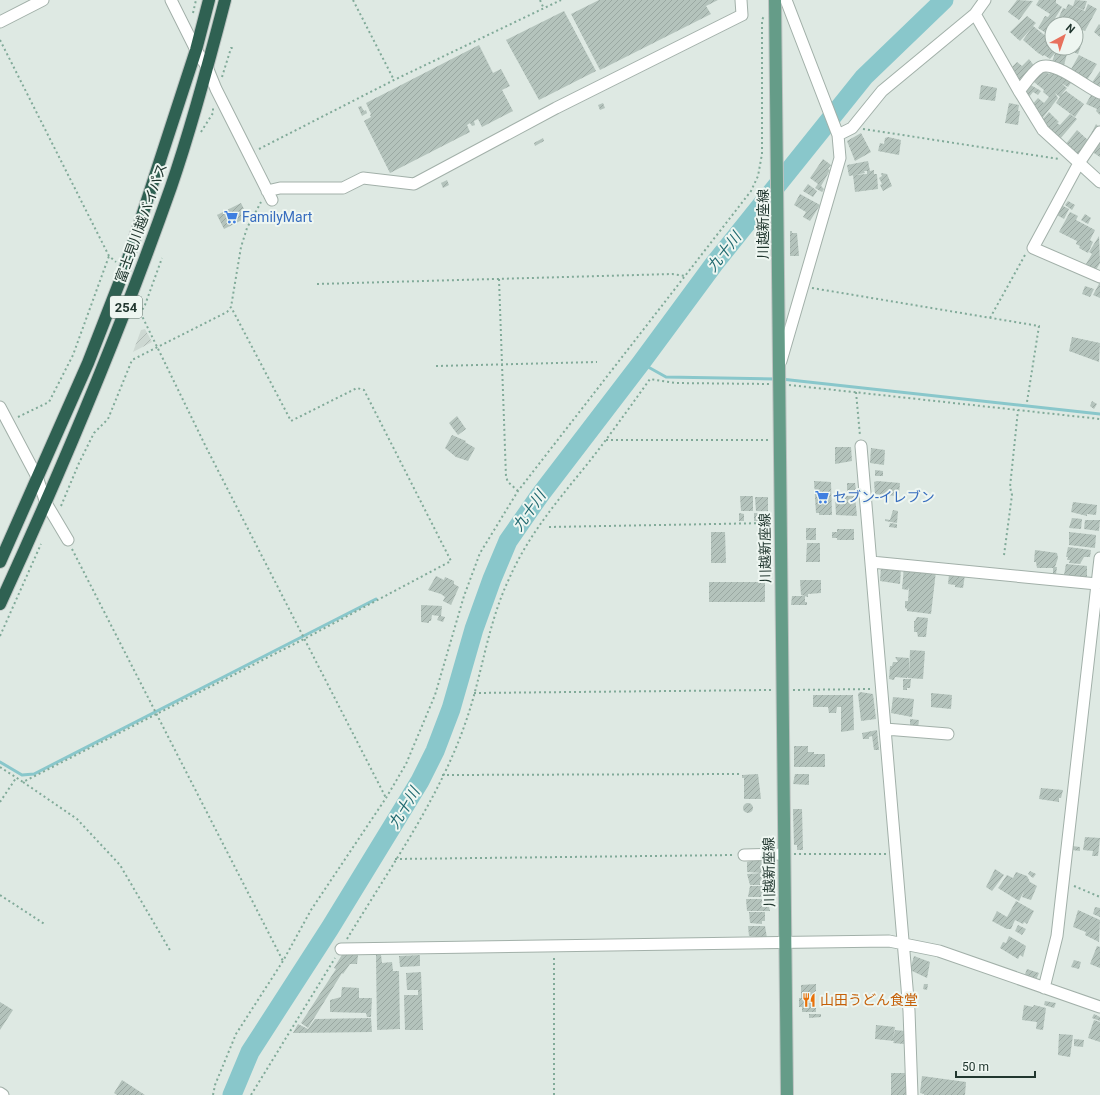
<svg xmlns="http://www.w3.org/2000/svg" width="1100" height="1095" font-family="Roboto,'Noto Sans JP',sans-serif">
  <defs>
    <pattern id="industrial-furrows" width="10" height="10" patternUnits="userSpaceOnUse"><rect width="10" height="10" fill="#cdd8d2"/><path d="M-1 1l2-2M0 10L10 0M9 11l2-2" fill="none" stroke="#b0bab5"/></pattern>
    <pattern id="building-hatch" width="6" height="6" patternUnits="userSpaceOnUse"><rect width="6" height="6" fill="#b4c3bc"/><path d="M-1 1l2-2M0 6l6-6M5 7l2-2" fill="none" stroke="#9aa8a2"/></pattern>
  </defs>
  <rect width="100%" height="100%" fill="#dee9e3"/>
  <path fill="url(#industrial-furrows)" d="M145,329L152,342L133,352L141,330Z"/>
  <g fill="none" stroke-linecap="round" stroke-linejoin="round">
    <path stroke="#89c7cb" stroke-width="3" d="M641,363L666,377L776,379
      M781,379L1100,414
      M0,762L22,775L34,774L376,599"/>
    <path stroke="#89c7cb" stroke-width="19" d="M232,1095L250,1052L330,928L420,781L435,751L451,709L474,629L492,579L508,541L540,495L641,363L714,264L864,77L944,0"/>
  </g>
  <path fill="url(#building-hatch)" d="M599,0H718L706,6L711,14L600,70L571,14Z
    M1017,0L1033,1L1019,20L1008,12Z
    M1039,0H1056V3L1062,7L1046,33L1038,28L1045,16L1048,17L1050,14L1036,5Z
    M1075,0L1087,1L1084,10L1073,6Z
    M1068,4L1085,11L1088,4L1097,9L1085,31L1076,28V24L1059,17L1063,8L1066,9Z
    M564,11L596,71L539,100L506,40Z
    M1027,16L1036,23L1033,26L1052,41V48H1065L1068,50L1063,69L1052,62L1055,53L1050,59L1044,55L1043,56L1038,53L1023,40L1031,29L1020,41L1010,32Z
    M1099,24L1100,25V37L1094,32Z
    M1079,38L1083,40L1078,54L1071,51L1072,48H1076V41Z
    M479,45L493,73L501,69L510,86L502,90L513,111L482,127L478,119L474,121L475,125L472,126L470,123L467,125L470,132L390,173L364,121L371,117L370,115L371,114L366,103Z
    M1079,55L1097,64L1087,80L1070,71Z
    M1029,59L1035,67L1022,84L1010,69L1017,62L1022,66Z
    M1044,70L1049,74L1052,71L1059,74L1058,76L1060,73L1073,80L1068,87L1061,83L1067,88L1061,95L1066,91L1084,104L1075,117L1056,103L1060,97L1055,93L1058,98L1041,120L1031,106L1038,98L1044,103L1049,97L1043,92L1044,90L1034,82L1035,80L1034,79Z
    M1100,71V85L1098,89L1091,84Z
    M1029,84L1041,91L1038,95L1033,92L1029,97L1031,100L1023,92Z
    M981,85L997,88L995,101L979,99Z
    M1091,95L1096,98L1098,95L1100,97V115L1096,111L1097,109L1086,104Z
    M603,103L605,108L600,110L598,105Z
    M1009,103L1019,105L1018,111H1020L1018,125L1005,123Z
    M361,106L364,111L366,110L367,113L362,116L358,107Z
    M1049,112L1059,122L1057,123L1060,125L1070,114L1077,119L1060,139L1041,121Z
    M1096,124L1100,128L1093,138L1090,136Z
    M1077,130L1091,143L1079,157L1065,145Z
    M861,133L871,152L855,161L847,141Z
    M1100,136V157L1091,151Z
    M888,137L901,140L899,155L878,151L880,143L884,144L885,138Z
    M543,138L544,141L535,146L534,143Z
    M823,159L831,165L828,169L830,170L821,186L824,189L822,192L815,188L818,184L810,178Z
    M868,161L870,171L874,170V174H877L878,189L855,192L853,175L867,174V171H864L865,173L849,176L847,165Z
    M881,173L887,174L892,186L883,191L880,185L882,184L879,178L882,176Z
    M447,180L449,185L443,188L441,183Z
    M808,184L817,191L813,197L803,191Z
    M800,194L820,205L810,221L803,217L806,212L794,205Z
    M1068,201L1075,205L1072,210L1065,205Z
    M241,203L248,217L224,229L217,215Z
    M1061,205L1069,209L1064,219L1057,215Z
    M1070,212L1078,216L1076,220L1095,230L1090,240L1093,242L1088,253L1079,248L1080,246L1076,244L1077,241L1059,232Z
    M1085,214L1091,218L1088,224L1081,220Z
    M790,231H792V233H797L799,256H790Z
    M1099,236L1100,263L1096,270L1086,264L1092,254L1089,252Z
    M1100,282V298L1093,295Z
    M1085,286L1094,289L1090,297L1082,294Z
    M1072,337L1100,343L1099,362L1069,351Z
    M1092,401L1097,404L1094,409L1090,406Z
    M457,416L466,429L458,435L449,423Z
    M452,435L466,441L465,442L475,448L468,461L456,457L445,448Z
    M835,447H851L852,461L835,464Z
    M871,448L885,450L884,465L870,463Z
    M875,470L883,471V476H875Z
    M814,481L831,482L832,515H819V513H816Z
    M877,481L900,483L899,494L896,493V496L875,494L874,482Z
    M847,483H855L856,490L847,491Z
    M740,496H753V511H741Z
    M835,496H855L857,516L836,515Z
    M755,497H768V511H756Z
    M1073,502L1097,505L1096,515L1087,514V516L1071,512Z
    M893,510L898,511L897,523L885,521V519L890,520Z
    M739,513L744,514V521H739Z
    M754,513H758V521H754Z
    M1072,518L1082,519L1081,529L1069,528Z
    M1085,520H1100L1099,531L1084,529Z
    M890,523L897,524V528L889,527Z
    M806,528H816V540H806Z
    M837,529H854V540H837V538H832V532H837Z
    M711,532H725L726,563H711Z
    M1069,532L1096,535L1095,548L1069,545Z
    M807,543H820V562H806Z
    M1068,547L1091,550L1090,557H1084L1080,564L1069,563L1070,560H1067L1068,557H1066Z
    M1035,550L1057,553L1058,558L1055,567H1057L1056,574H1053V568H1037L1036,562H1034Z
    M1066,564L1087,566V578L1071,577V576L1064,575Z
    M881,567L901,569L900,584L880,581Z
    M904,567L936,571L931,614L907,611V609L905,608V601H908L909,587L908,590L902,589Z
    M949,574L965,575L963,588L955,587V585L948,584Z
    M436,576L444,580L445,577L454,581V584L459,587L451,605L443,601L445,597L441,594L428,590Z
    M800,580H821V593L808,594V597L801,595Z
    M709,582H765V602H709Z
    M792,596H805V602H807V605H791Z
    M421,605L442,606L441,616L445,617L443,622L437,620L439,616L432,615L431,621H429V623L421,622Z
    M917,617L928,618L926,637H918L917,632H914V621H915Z
    M910,650L925,651L923,679L908,678L907,676V678L895,677L894,680L889,679L890,666H892L893,662H898L895,657L909,658V675Z
    M903,679H911L910,688H907V690H903Z
    M860,692L873,694L876,719L861,721L858,694Z
    M931,693L952,695L951,709L931,707Z
    M813,695H853L854,730L841,732V707H837L836,713H829L828,707H813Z
    M893,697L914,699L912,717L891,713Z
    M910,719L919,720L918,728L910,727Z
    M877,730L879,750H874L872,736L869,737V739H863L862,733Z
    M794,746H808V752H814V754H825V767H794Z
    M758,774L761,799H744V778H742V775Z
    M795,774H809V785L793,784Z
    M1041,788L1063,790L1061,798H1059V802L1039,799Z
    M743 808a5 5 0 1 1 10 0a5 5 0 1 1-10 0Z
    M793,809H802L803,850H797V845H794Z
    M1085,837L1100,838L1098,856H1092L1093,851L1083,850Z
    M1072,846L1080,847V851L1072,850Z
    M751,861H763V873L747,872V862Z
    M764,864H773V873H764Z
    M995,869L1004,875L992,891L986,887Z
    M1030,871L1036,874L1033,878L1028,874Z
    M1016,872L1027,876L1030,882L1037,886L1031,900L1022,897L1024,891L1019,901L998,888L1007,875L1013,878Z
    M763,873L772,874L771,881H760V885H750L747,874Z
    M750,886H765L766,897H748Z
    M766,898H773V902L766,903Z
    M746,899H765V907H769L770,911H747Z
    M1016,901L1034,911L1027,924L1024,922L1023,924L1015,920L1011,929H1007L992,921L997,911L1007,917Z
    M1095,907L1100,908V917L1093,914Z
    M1078,910L1100,920L1099,942L1085,935L1086,932L1073,927Z
    M749,912H765V921H762V924L750,923Z
    M1018,925L1026,929L1022,935L1015,931Z
    M748,926H765L767,938L749,936Z
    M1009,936L1026,946L1023,957L1020,955L1018,959L1000,948L1003,942L1006,943Z
    M1097,946L1100,947V968L1090,964Z
    M343,953L358,955L357,964H350L343,974L342,973L308,1028L301,1023L336,969L334,968Z
    M376,955H381L382,963L392,962L393,971H399L400,1029L377,1030Z
    M420,955V966L400,967L399,956Z
    M914,956L930,962L927,978L910,970Z
    M1074,960L1081,962L1079,969L1071,967Z
    M1027,969L1039,973L1036,980L1024,977Z
    M421,972L423,1030H405L404,995H418V990H407L406,973Z
    M816,984V1012H802V1007H799V998H801V985Z
    M924,984H928L927,990L923,989Z
    M342,987L359,988V998H372L371,1017H367L366,1013L330,1012V1000L341,997Z
    M1045,1001L1056,1003L1054,1008L1044,1005Z
    M0,1002L13,1010L0,1030Z
    M1024,1005L1033,1007L1034,1005L1046,1008L1043,1030L1036,1029L1037,1022L1022,1020Z
    M809,1014H821V1017L809,1018Z
    M1094,1014L1100,1017V1021L1092,1018Z
    M371,1018L372,1032L293,1033L298,1024L308,1029L315,1019Z
    M1094,1020L1100,1022V1042L1088,1038Z
    M876,1025L895,1027L893,1039L895,1030L905,1031L904,1044L893,1043L894,1041L875,1039Z
    M1059,1034L1073,1035L1070,1057L1058,1055Z
    M1074,1039L1084,1040L1083,1047L1074,1046Z
    M891,1073H907V1095H891Z
    M922,1076L966,1082L965,1095H924V1094L920,1093Z
    M122,1080L145,1095H117L114,1093Z"/>
  <g fill="none" stroke-linecap="round" stroke-linejoin="round">
    <defs>
      <path id="minor" d="M171,0L196,50L207,67L216,89L272,200
        M975,14L1019,91L1043,130L1100,182
        M0,22L43,0
        M1019,91C1025,84 1031,74 1039,68C1053,58 1088,89 1100,93
        M1100,132L1079,163L1033,248L1100,277
        M838,135L852,128L882,91L975,14L985,0
        M267,191L280,188H343L363,178L414,184L556,108L742,15L741,0
        M781,361L840,158L838,135L786,0
        M0,407L37,477L46,503L68,540
        M861,446L909,1011L912,1095
        M871,562L1097,584
        M885,729L948,734
        M744,855L784,854
        M341,949L889,941L939,951L1100,1007
        M1044,988L1057,936L1100,558
        M0,1093L3,1095"/>
      <path id="major" d="M775,0L787,1095"/>
      <path id="highway" d="M0,562L88,363L125,268L196,50L209,0
        M0,604C63,467 121,329 171,187C192,126 209,62 225,0"/>
    </defs>
    <use href="#minor" stroke="#a2b0a9" stroke-width="13"/>
    <use href="#major" stroke="#bcc3c1" stroke-width="14"/>
    <use href="#highway" stroke="#bcc3c1" stroke-width="14"/>
    <path stroke="#81aa99" stroke-width="2" stroke-dasharray="2 3" stroke-linecap="butt" d="M353,0L394,80
      M540,0L544,9
      M193,13L196,0
      M0,40L109,256L116,262
      M222,77L231,48H235
      M863,129L1059,159
      M201,132L213,113V108
      M259,149L394,80L561,0
      M499,279L506,477L508,482L518,491
      M317,284L672,274L686,276
      M812,288L1039,326L1027,402
      M136,310L142,316L207,449L386,798
      M140,314L145,305L162,258
      M990,318L1025,255
      M436,366L597,362
      M789,385L1100,419
      M856,392L860,436
      M18,417L49,402L73,355L109,256
      M606,440H769
      M61,506L79,463L94,433L108,419L132,360L227,312L231,307L241,247L247,228L261,202
      M549,527L770,523
      M72,549L283,961
      M1004,555L1012,495L1010,487L1018,410
      M0,636L41,544
      M793,690L871,689
      M474,693L771,690
      M0,767L23,782L304,639L451,561L364,390L357,388L291,421L231,307
      M442,775L741,774
      M23,782L77,819L120,865L171,952
      M0,802L16,778
      M794,854H886
      M395,859L735,855
      M1074,886L1100,897
      M0,895L46,925
      M347,939C388,871 439,799 465,724C482,677 487,625 509,579C528,535 559,499 589,462C610,435 630,407 650,379L675,383L769,384
      M213,1095L215,1085L236,1034L283,961L311,910L386,798L406,764L435,695L464,596L480,553L518,491L751,191L758,176L762,154V20L764,16
      M251,1095L335,958
      M554,1095V956"/>
    <use href="#minor" stroke="#fff" stroke-width="11"/>
    <use href="#major" stroke="#659c88" stroke-width="12"/>
    <use href="#highway" stroke="#2f6152" stroke-width="12"/>
  </g>
  <defs>
    <symbol id="supermarket-bare" viewBox="-9 -9 18 18"><path d="M-6-5.5h2.5l.6 2H6L4.5 2H-2.5L-4.4-4H-6ZM-1.5 3.2a1.3 1.3 0 1 0 .1 0ZM3 3.2a1.3 1.3 0 1 0 .1 0Z" fill="#3f7fe0" stroke="#eef6f1" stroke-width="2.5" paint-order="stroke"/></symbol>
    <symbol id="restaurant-bare" viewBox="-9 -9 18 18"><path d="M-5-6h1v4h1v-4h1v4h1v-4h1v5L-1.5 .5V6h-2V.5L-5-1ZM5-6V6H3V1.5H1.5Q1.5-4 5-6Z" fill="#e8710a" stroke="#eef6f1" stroke-width="2.5" paint-order="stroke"/></symbol>
  </defs>
  <g fill-rule="evenodd">
    <use href="#supermarket-bare" x="221" y="207" width="20" height="20"/>
    <use href="#supermarket-bare" x="812" y="487" width="20" height="20"/>
    <use href="#restaurant-bare" x="799" y="990" width="20" height="20"/>
  </g>
  <g text-anchor="middle" stroke-width="4" stroke-linejoin="round" paint-order="stroke">
    <rect fill="#eef6f1" stroke="#5e7069" stroke-width="1" x="110" y="296" width="32" height="22" rx="3"/>
    <g font-size="13" font-weight="bold" fill="#21372f">
      <text x="126" y="312">254</text>
    </g>
    <g font-size="14" fill="#366cbe" stroke="#eef6f1" text-anchor="start">
      <text x="242" y="222">FamilyMart</text>
      <text x="833" y="502">セブン-イレブン</text>
    </g>
    <g font-size="14" fill="#21372f" stroke="#eef6f1">
      <text transform="translate(141 223) rotate(-70)" y="5">富士見川越バイパス</text>
      <text transform="translate(763 224) rotate(-90)" y="5">川越新座線</text>
      <text transform="translate(765 548) rotate(-91)" y="5">川越新座線</text>
      <text transform="translate(769 872) rotate(-91)" y="5">川越新座線</text>
    </g>
    <g font-size="14" fill="#c56008" stroke="#eef6f1" text-anchor="start">
      <text x="820" y="1005">山田うどん食堂</text>
    </g>
    <g font-size="15" font-style="italic" fill="#20696f" stroke="#eef6f1">
      <text transform="translate(724 252) rotate(-52)" y="5">九十川</text>
      <text transform="translate(529 511) rotate(-55)" y="5">九十川</text>
      <text transform="translate(404 808) rotate(-59)" y="5">九十川</text>
    </g>
  </g>
  <g transform="translate(1064 36) rotate(40)"><circle r="19" fill="#eef6f1" stroke="#9caaa3"/>
  <path d="M0-3L7 15L0 10L-7 15Z" fill="#e8715d"/>
  <text y="-6" font-size="11" font-weight="bold" text-anchor="middle" fill="#21372f">N</text>
  </g>
  <path d="M956 1071v6h79v-6" fill="none" stroke="#21372f" stroke-width="2"/>
  <text x="962" y="1071" font-size="12" fill="#21372f" stroke="#eef6f1" stroke-width="3" paint-order="stroke">50 m</text>
</svg>
